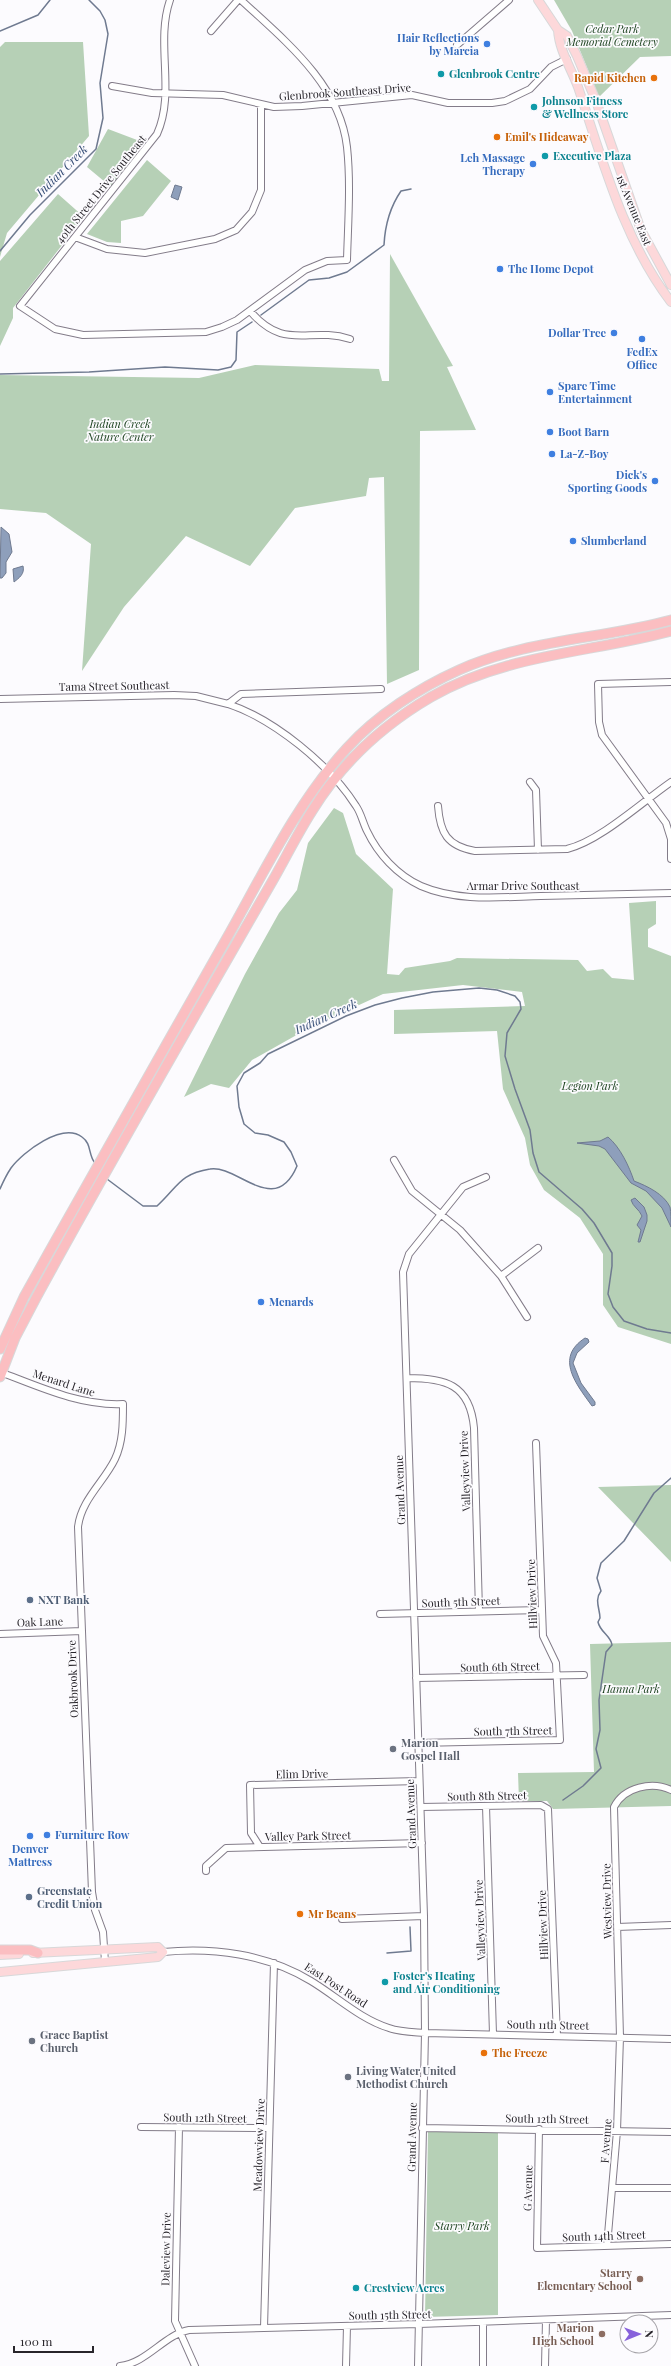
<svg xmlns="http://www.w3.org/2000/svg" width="671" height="2366" font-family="'Playfair Display',serif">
  <rect width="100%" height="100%" fill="#fcfbfe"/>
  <path fill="#b6d0b6" d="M554,0H671V56L640,57L599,97L572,31Z
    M5,42H83L89,136L7,233L0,257V47Z
    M108,129L145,143L111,187L87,167Z
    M147,160L171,181L143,216L121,221V243L107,242L87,234Z
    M58,194L84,217L13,308V318L0,346V261Z
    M390,254L453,366L447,367L476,430L420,431L419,670L387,684L384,477L369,478L366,496L295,508L250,566L186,536L124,607L82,671L91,544L46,513L0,509V375L199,378L255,365L379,369L382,381H389Z
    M334,808L343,813L356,854L393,889L387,974L399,975L405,968L450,961L457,958L578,960L587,971L603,969L612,978L634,980L629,903L656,901V924L648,929V947L671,956V1344L618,1327L603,1305V1254L580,1218L544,1190L530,1165L525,1138L503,1089L497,1031L394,1034V1010L525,1006L522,992L463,985L383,994L309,1028L252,1060L229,1088L211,1084L184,1097L245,974L279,913L297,890L308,843Z
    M671,1485V1562L598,1487Z
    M671,1642V1806L553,1809L547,1801H519L518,1773L594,1772L590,1644Z
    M428,2131L498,2132V2315L425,2317Z"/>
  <path fill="#8e9fbb" stroke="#6f7a90" d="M175,185L182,187L178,200L171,197Z
    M1,527L9,534L12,552L6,562V573L2,578H0Z
    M23,566C25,574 19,578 14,582L13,569Z
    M608,1137C620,1147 629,1166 634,1181C647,1186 664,1194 670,1207C671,1212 671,1221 671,1227L662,1208L646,1191L631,1183L605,1149L599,1146L577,1143L600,1141Z
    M635,1198L644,1207L647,1215V1221L640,1242H638L641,1230L637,1225L642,1216C639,1209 633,1207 631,1200Z
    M585,1338L588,1339L589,1342L577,1353L573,1363L581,1383L595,1402V1405L592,1406C577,1385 554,1358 585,1338Z"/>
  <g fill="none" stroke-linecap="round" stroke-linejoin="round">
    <path stroke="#6f7a90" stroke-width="1.5" d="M0,31L38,15L50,0
      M0,251L30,215L96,149L103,118L100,83L108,34L105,20L100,11L89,0
      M261,315L309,280L329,278L347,272L384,245C385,225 390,207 401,191L411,189
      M0,374L89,372L165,367L218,370L231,367L236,360L237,332L252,322
      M107,1179L143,1206H157C178,1187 179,1174 210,1169C237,1164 275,1218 297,1166L291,1152L284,1142L268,1135L255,1133L244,1124L239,1107L237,1086L244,1073L260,1063L268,1054L346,1016L375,1005L402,998L433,992L479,988L497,990L515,996L520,1002L521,1009L507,1033L505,1056L515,1089L530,1130L533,1153L539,1172L582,1209L594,1223L612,1253V1266L608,1294L613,1307L624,1321L647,1329L671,1333
      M0,1189C3,1182 7,1174 11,1168C23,1152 62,1122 82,1137C92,1144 88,1155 95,1163
      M563,1800L583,1786L601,1768L596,1749L600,1730L599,1700L606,1652L612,1645C611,1636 600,1632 598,1622L600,1618C600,1609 594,1600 601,1591L597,1578L601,1563L624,1541L654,1493L671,1478
      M387,1953L411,1951L410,1927"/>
    <defs>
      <path id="minor" d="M170,0C155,43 176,92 157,134L20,306L55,329L83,335L206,332L222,327L237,320L305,270L327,261L347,260C348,223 351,184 347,147C340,84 284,40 241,0
        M211,31L238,0
        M457,45L509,0
        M112,86L152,93L223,95L274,107L302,106L412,95L448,103H492L505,101L530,89L551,67L567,59
        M75,237L107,249L145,253L215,239L236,230L252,212L261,190V105
        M250,311C285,352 308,326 350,339
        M671,682L598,684L599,722L602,735L666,823L671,839V859
        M0,699L174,695L196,696L228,704L241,694L381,689
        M228,704C274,719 330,765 356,806C361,813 363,823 367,831C378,854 397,875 421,886C458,902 501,897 541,896C584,895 628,894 671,893
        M530,782L536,790L538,850
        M438,806C440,833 447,846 475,851L567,849C600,841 642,802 671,782
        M394,1160L412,1191L460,1230L501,1276L527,1317
        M501,1276L538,1248
        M0,1372C40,1387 80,1406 123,1404C123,1423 123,1442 115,1459C104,1482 81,1500 78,1527L92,1892L95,1910L103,1932L105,1962
        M407,1378C445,1378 470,1384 474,1428L479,1611
        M380,1614L542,1610
        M0,1634L82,1631
        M416,1678L584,1675
        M418,1743L560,1740L556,1663L543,1636L536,1443
        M486,1806L493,2034
        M421,1807L541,1805L548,1809L557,2036
        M260,1847L251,1833L250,1785L419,1781
        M206,1871V1866L226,1848L422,1843
        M342,1919L424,1916
        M617,1927L671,1925
        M163,1952C213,1947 267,1954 311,1981C336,1996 360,2019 389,2028C400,2032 413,2032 425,2033L671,2039
        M141,2127L269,2128
        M179,2127L175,2321L195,2366
        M422,2128L671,2132
        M539,2129L537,2248L671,2244
        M612,2188H671
        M607,2246L617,2131L620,2037L614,1807C624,1787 652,1781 671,1790
        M264,2328L274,1963
        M120,2366C147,2363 164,2335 189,2330L419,2324L671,2315
        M346,2366L347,2326
        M418,2366L425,2033L424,1916L403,1272L409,1254L463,1187L486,1177
        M483,2366V2322
        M545,2366L546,2320"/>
      <path id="major" d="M538,0L558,30L567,36L577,56L596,101L641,230L671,285
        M558,30C559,50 571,68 578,87C603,161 623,239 671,302
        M0,1955L19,1954
        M0,1972L158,1957L163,1952L158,1947L33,1953"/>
      <path id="highway" d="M0,1349L24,1297L48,1254C107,1148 168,1042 228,936C263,874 298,801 347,748C377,715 419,688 459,670C525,640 601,639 671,620
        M0,1377L15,1338L36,1298C88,1202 143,1107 197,1012C222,968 248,924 273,880C286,857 298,833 312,811C341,764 383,725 431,697C505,654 590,653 671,631
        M0,1950H30L38,1953"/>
    </defs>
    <use href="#minor" stroke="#837c89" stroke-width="8"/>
    <use href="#major" stroke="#d8d8d9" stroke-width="10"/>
    <use href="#highway" stroke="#d8d8d9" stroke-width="11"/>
    <use href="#minor" stroke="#fff" stroke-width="6"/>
    <use href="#major" stroke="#fdd8da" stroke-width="8"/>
    <use href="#highway" stroke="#fbbec1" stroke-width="9"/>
  </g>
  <g fill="#3f7fe0" stroke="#fcfbfe" stroke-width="1.5">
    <circle cx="487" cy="44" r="4"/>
    <circle cx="533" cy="164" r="4"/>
    <circle cx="500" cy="269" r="4"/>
    <circle cx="614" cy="333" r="4"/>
    <circle cx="642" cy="339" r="4"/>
    <circle cx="550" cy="392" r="4"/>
    <circle cx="550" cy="432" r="4"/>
    <circle cx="552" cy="454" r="4"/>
    <circle cx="655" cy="481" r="4"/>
    <circle cx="573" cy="541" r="4"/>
    <circle cx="261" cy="1302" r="4"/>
    <circle cx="47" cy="1835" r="4"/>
    <circle cx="30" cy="1836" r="4"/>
  </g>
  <g fill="#0f9aa8" stroke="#fcfbfe" stroke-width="1.5">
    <circle cx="441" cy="74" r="4"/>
    <circle cx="534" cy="107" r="4"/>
    <circle cx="545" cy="156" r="4"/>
    <circle cx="385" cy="1982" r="4"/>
    <circle cx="356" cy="2288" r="4"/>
  </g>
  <g fill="#e8710a" stroke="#fcfbfe" stroke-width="1.5">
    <circle cx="654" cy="78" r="4"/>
    <circle cx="497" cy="137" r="4"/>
    <circle cx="300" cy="1914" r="4"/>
    <circle cx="484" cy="2053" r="4"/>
  </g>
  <g fill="#5c6f8a" stroke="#fcfbfe" stroke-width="1.5">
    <circle cx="30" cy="1600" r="4"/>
    <circle cx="29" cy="1897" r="4"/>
  </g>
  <g fill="#6b7280" stroke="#fcfbfe" stroke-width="1.5">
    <circle cx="393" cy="1749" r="4"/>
    <circle cx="32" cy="2041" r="4"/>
    <circle cx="348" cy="2077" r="4"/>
  </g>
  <g fill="#8d6e63" stroke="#fcfbfe" stroke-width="1.5">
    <circle cx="640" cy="2279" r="4"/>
    <circle cx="602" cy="2334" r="4"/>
  </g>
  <g text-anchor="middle" stroke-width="3.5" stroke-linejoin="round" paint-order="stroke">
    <g font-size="11" font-style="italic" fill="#173e1a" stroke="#fcfbfe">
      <text x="612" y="33">Cedar Park<tspan x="612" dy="13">Memorial Cemetery</tspan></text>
      <text x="120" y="428">Indian Creek<tspan x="120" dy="13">Nature Center</tspan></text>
      <text x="590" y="1090">Legion Park</text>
      <text x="631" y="1693">Hanna Park</text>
      <text x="462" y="2230">Starry Park</text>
    </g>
    <g font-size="11" font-weight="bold" fill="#366cbe" stroke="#fcfbfe" text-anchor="start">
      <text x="479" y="42" text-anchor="end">Hair Reflections<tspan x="479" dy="13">by Marcia</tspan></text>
      <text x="525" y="162" text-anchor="end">Leh Massage<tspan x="525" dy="13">Therapy</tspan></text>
      <text x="508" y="273">The Home Depot</text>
      <text x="606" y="337" text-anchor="end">Dollar Tree</text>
      <text x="642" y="356" text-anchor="middle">FedEx<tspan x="642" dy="13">Office</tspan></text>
      <text x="558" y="390">Spare Time<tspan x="558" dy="13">Entertainment</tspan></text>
      <text x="558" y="436">Boot Barn</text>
      <text x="560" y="458">La-Z-Boy</text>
      <text x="647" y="479" text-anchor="end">Dick's<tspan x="647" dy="13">Sporting Goods</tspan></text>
      <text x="581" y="545">Slumberland</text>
      <text x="269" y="1306">Menards</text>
      <text x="55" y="1839">Furniture Row</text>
      <text x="30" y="1853" text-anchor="middle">Denver<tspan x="30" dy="13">Mattress</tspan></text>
    </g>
    <g font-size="11" font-weight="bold" fill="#0d838f" stroke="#fcfbfe" text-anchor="start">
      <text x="449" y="78">Glenbrook Centre</text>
      <text x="542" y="105">Johnson Fitness<tspan x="542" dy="13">&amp; Wellness Store</tspan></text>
      <text x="553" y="160">Executive Plaza</text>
      <text x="393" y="1980">Foster's Heating<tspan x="393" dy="13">and Air Conditioning</tspan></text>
      <text x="364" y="2292">Crestview Acres</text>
    </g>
    <g font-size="11" font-weight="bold" fill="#c56008" stroke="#fcfbfe" text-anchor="start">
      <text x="646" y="82" text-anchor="end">Rapid Kitchen</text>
      <text x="505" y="141">Emil's Hideaway</text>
      <text x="308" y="1918">Mr Beans</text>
      <text x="492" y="2057">The Freeze</text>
    </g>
    <g font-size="11" fill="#28252b" stroke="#fcfbfe">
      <text transform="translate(345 92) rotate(-4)" y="4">Glenbrook Southeast Drive</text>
      <text transform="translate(101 189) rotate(-51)" y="4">40th Street Drive Southeast</text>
      <text transform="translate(634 210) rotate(68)" y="4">1st Avenue East</text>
      <text transform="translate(114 686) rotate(-1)" y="4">Tama Street Southeast</text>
      <text x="523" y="890">Armar Drive Southeast</text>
      <text transform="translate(64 1383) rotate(18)" y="4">Menard Lane</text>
      <text transform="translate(465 1471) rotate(-92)" y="4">Valleyview Drive</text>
      <text transform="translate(400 1490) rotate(-92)" y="4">Grand Avenue</text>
      <text transform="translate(532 1594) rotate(-92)" y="4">Hillview Drive</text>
      <text transform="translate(461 1602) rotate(-2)" y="4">South 5th Street</text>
      <text transform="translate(40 1622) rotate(-2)" y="4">Oak Lane</text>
      <text transform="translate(500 1667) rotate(-1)" y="4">South 6th Street</text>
      <text transform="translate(73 1679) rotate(-92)" y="4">Oakbrook Drive</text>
      <text transform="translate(513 1731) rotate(-1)" y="4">South 7th Street</text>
      <text transform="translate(302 1774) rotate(-1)" y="4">Elim Drive</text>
      <text transform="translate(487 1796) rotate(-1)" y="4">South 8th Street</text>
      <text transform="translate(411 1814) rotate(-92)" y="4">Grand Avenue</text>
      <text transform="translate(308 1836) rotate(-1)" y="4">Valley Park Street</text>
      <text transform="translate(607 1901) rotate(-91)" y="4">Westview Drive</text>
      <text transform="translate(480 1920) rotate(-92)" y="4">Valleyview Drive</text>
      <text transform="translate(543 1925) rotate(-92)" y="4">Hillview Drive</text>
      <text transform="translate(336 1985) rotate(33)" y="4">East Post Road</text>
      <text transform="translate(548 2025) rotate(1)" y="4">South 11th Street</text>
      <text transform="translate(205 2118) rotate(1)" y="4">South 12th Street</text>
      <text transform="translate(547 2119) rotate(1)" y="4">South 12th Street</text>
      <text transform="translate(412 2137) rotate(-89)" y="4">Grand Avenue</text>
      <text transform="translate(606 2141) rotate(-86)" y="4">F Avenue</text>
      <text transform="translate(259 2145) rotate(-88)" y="4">Meadowview Drive</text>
      <text transform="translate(528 2188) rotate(-89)" y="4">G Avenue</text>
      <text transform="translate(604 2236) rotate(-2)" y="4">South 14th Street</text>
      <text transform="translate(166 2249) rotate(-89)" y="4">Daleview Drive</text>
      <text transform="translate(390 2315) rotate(-1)" y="4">South 15th Street</text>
    </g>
    <g font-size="11" font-weight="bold" fill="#4e5e75" stroke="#fcfbfe" text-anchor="start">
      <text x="38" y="1604">NXT Bank</text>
      <text x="37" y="1895">Greenstate<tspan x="37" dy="13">Credit Union</tspan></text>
    </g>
    <g font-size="11" font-weight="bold" fill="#5b616d" stroke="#fcfbfe" text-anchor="start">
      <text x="401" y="1747">Marion<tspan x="401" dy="13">Gospel Hall</tspan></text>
      <text x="40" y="2039">Grace Baptist<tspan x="40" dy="13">Church</tspan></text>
      <text x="356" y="2075">Living Water United<tspan x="356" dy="13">Methodist Church</tspan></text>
    </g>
    <g font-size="11" font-weight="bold" fill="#785e54" stroke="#fcfbfe" text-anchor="end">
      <text x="632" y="2277">Starry<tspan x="632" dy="13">Elementary School</tspan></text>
      <text x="594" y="2332">Marion<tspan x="594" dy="13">High School</tspan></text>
    </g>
    <g font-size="12" font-style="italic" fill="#354d76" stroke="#fcfbfe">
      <text transform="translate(62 171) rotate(-45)" y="4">Indian Creek</text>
      <text transform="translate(326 1017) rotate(-24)" y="4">Indian Creek</text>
    </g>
  </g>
  <g transform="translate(639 2334) rotate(89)"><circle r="19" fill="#fcfbfe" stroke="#a7a5aa"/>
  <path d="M0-3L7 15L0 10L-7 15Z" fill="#8761db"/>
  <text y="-6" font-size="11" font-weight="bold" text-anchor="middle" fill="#28252b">N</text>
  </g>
  <path d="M14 2346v6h79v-6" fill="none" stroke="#28252b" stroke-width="2"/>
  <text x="20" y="2346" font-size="12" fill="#28252b" stroke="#fcfbfe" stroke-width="3" paint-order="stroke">100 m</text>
</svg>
